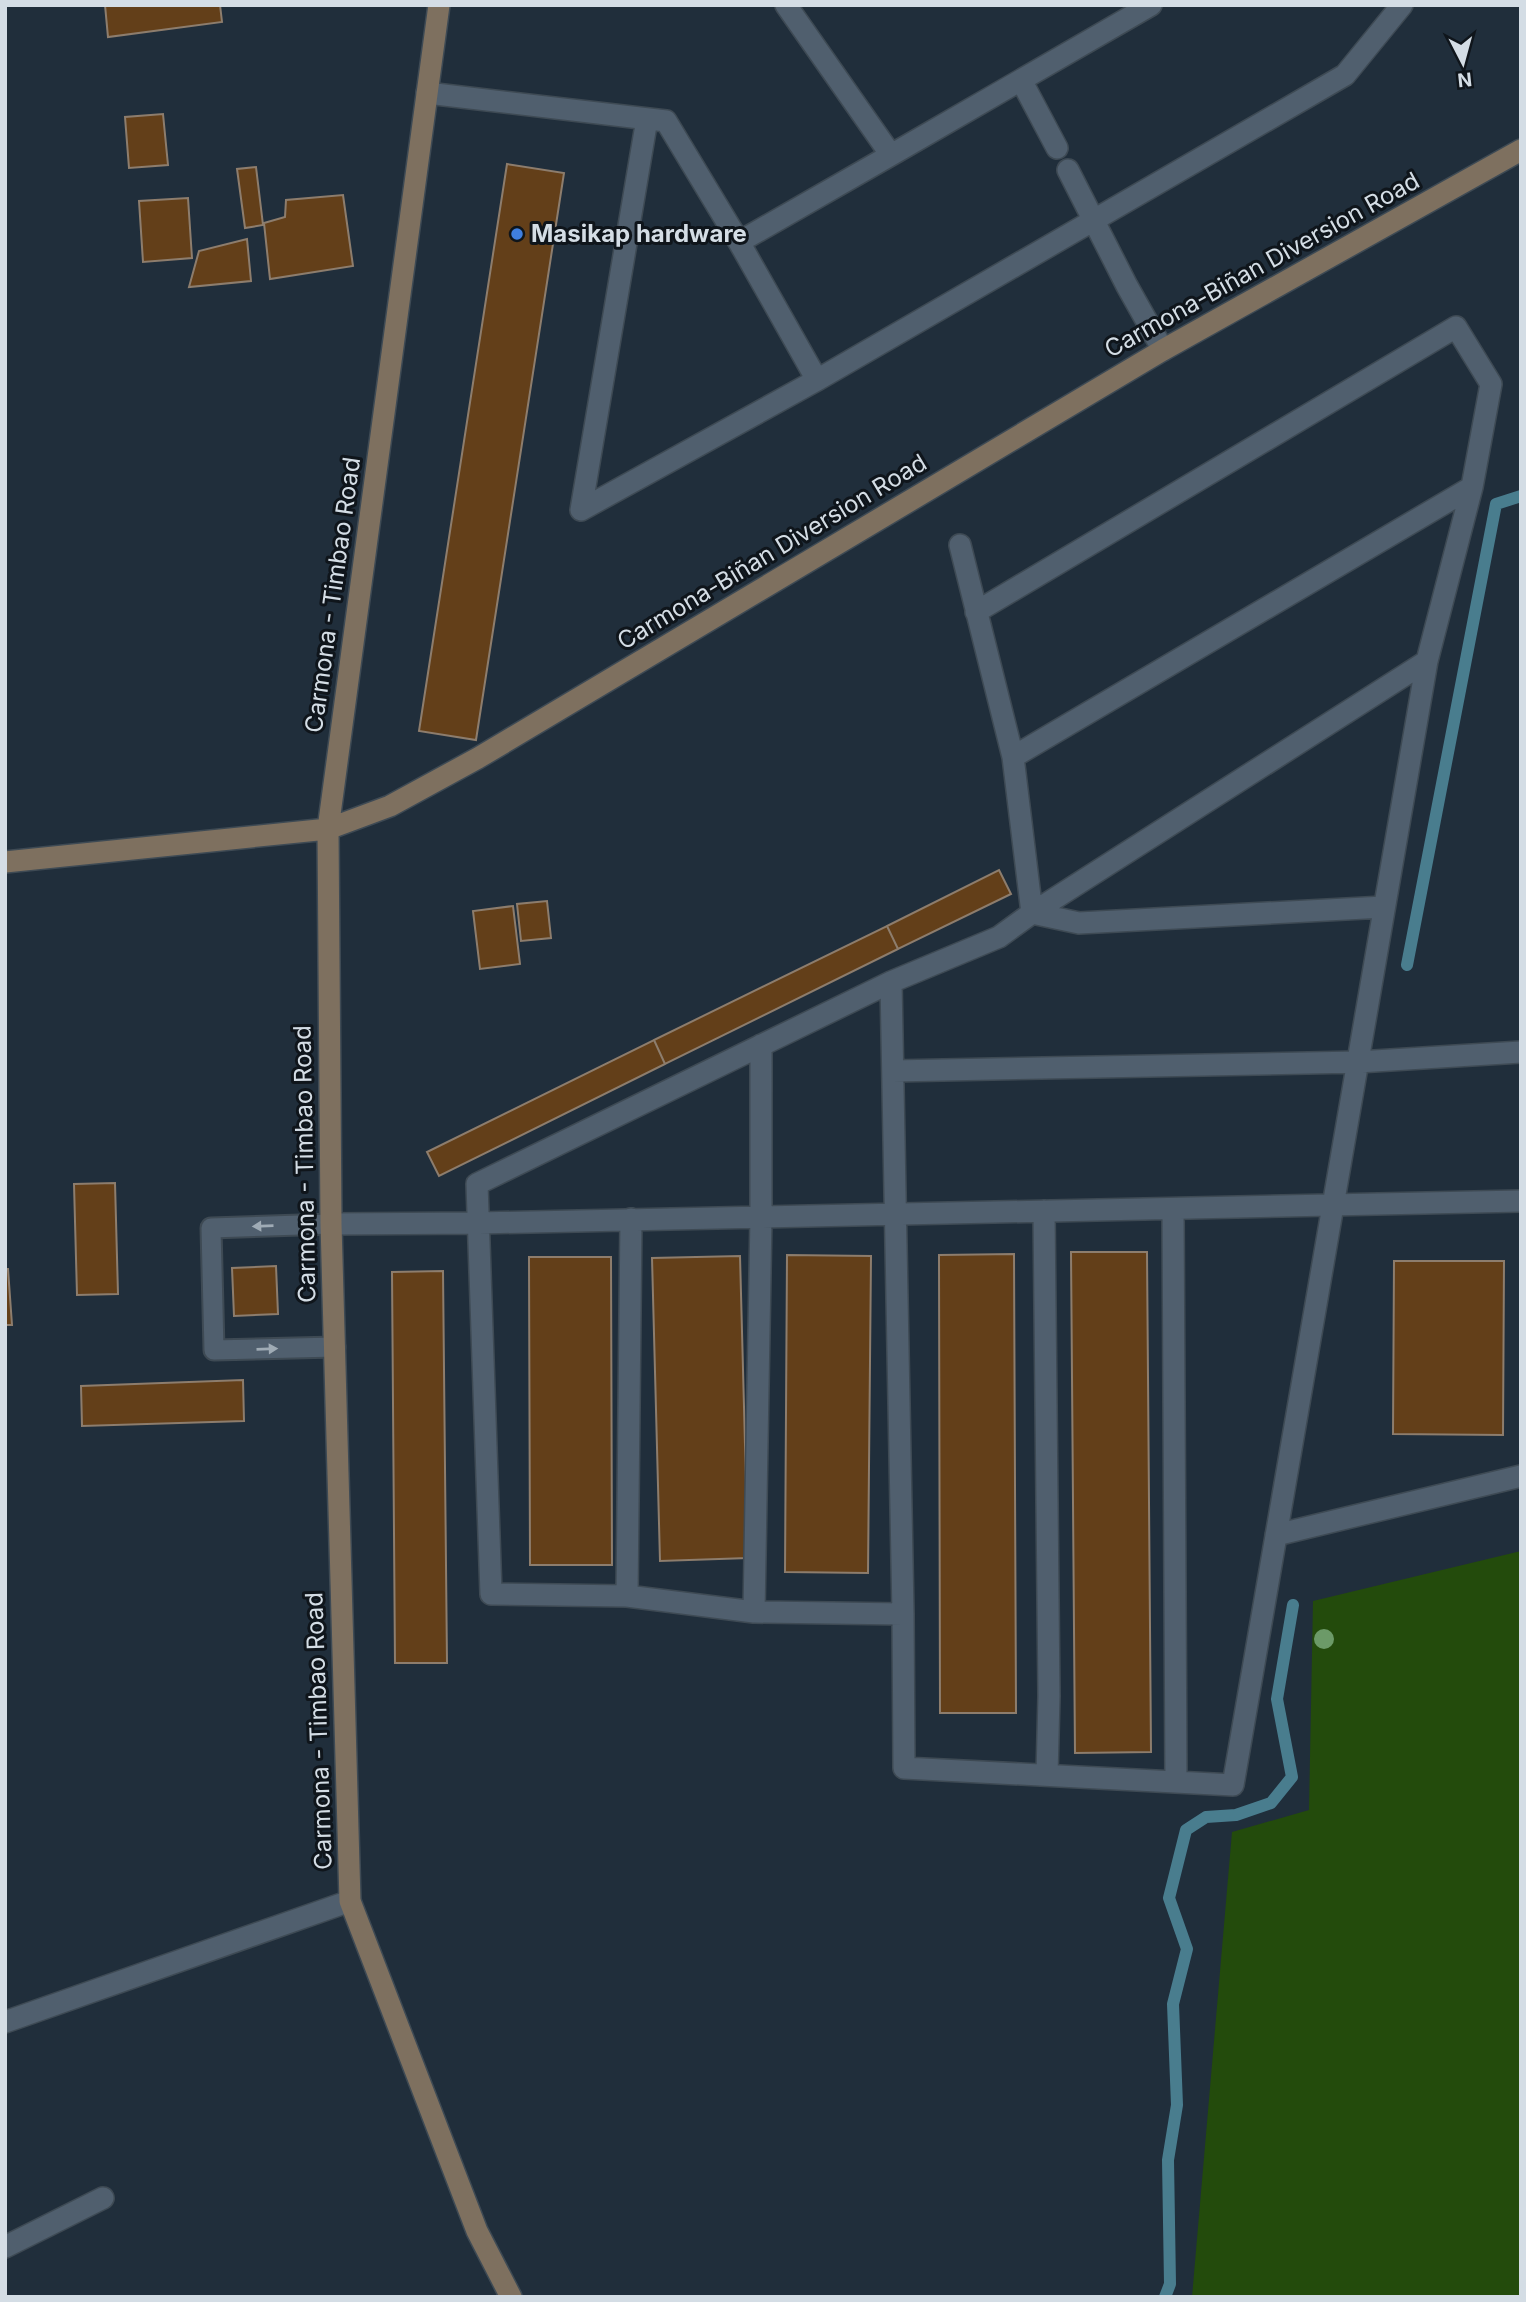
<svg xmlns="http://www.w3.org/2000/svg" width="1526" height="2302" font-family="Inter,sans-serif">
  <rect width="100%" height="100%" fill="#202e3b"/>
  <path fill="#234b0c" d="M1521,1551V2297H1192L1232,1832L1309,1810L1313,1601Z"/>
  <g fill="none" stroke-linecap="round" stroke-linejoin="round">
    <path stroke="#497d8e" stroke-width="12" d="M1407,965L1496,504L1521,496
      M1165,2297L1170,2284L1168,2160L1177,2105L1173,2004L1187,1949L1169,1898L1186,1830L1206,1817L1236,1815L1271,1803L1292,1777L1277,1699L1293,1605"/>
  </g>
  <path fill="#633f19" stroke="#8d7d6d" stroke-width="2" d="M105,5H220L222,22L108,37Z
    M163,114L168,165L129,168L125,117Z
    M507,164L564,173L476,740L419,731Z
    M256,167L263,225L245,228L237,169Z
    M343,195L353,266L270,279L264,223L285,217L286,200Z
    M188,198L192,258L143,262L139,201Z
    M247,239L251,281L189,287L199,251Z
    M999,870L1011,894L898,949L887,926Z
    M547,901L551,938L521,941L517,904Z
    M513,906L520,964L480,969L473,911Z
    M887,926L898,949L665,1064L654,1040Z
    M654,1040L665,1064L439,1176L427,1152Z
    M115,1183L118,1294L77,1295L74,1184Z
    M1071,1252H1147L1151,1752L1075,1753Z
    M1014,1254L1016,1713H940L939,1255Z
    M787,1255L871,1256L868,1573L785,1572Z
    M740,1256L748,1558L660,1561L652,1258Z
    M529,1257H611L612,1565H530Z
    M1394,1261H1504L1503,1435L1393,1434Z
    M276,1266L278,1314L234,1316L232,1268Z
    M5,1269H8L12,1325H5Z
    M443,1271L447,1663H395L392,1272Z
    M243,1380L244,1421L82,1426L81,1386Z"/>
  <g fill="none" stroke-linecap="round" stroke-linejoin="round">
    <defs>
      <path id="lane" d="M331,1224L211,1228L214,1350L335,1347"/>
      <path id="street" d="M786,5L891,155L1151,5
        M1021,80L1057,148
        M427,93L666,121L739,242L817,380
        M1068,170L1127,286L1163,350
        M739,242L891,155
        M581,510L817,380L1345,75L1402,5
        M581,510L647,119
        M1013,757L1472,487
        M1032,913L1427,661
        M1032,913L1079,923L1384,907
        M891,982L903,1614L904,1768L1233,1785L1427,661L1472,487L1491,384L1456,327L976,612
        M893,1071L1358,1062L1521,1052
        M1173,1209L1176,1782
        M1044,1211L1049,1696L1047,1775
        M331,1224L479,1223L1521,1201
        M1276,1535L1521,1476
        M627,1596L631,1219
        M754,1612L761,1217V1045
        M903,1614L754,1612L627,1596L491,1594L477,1184L891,982L999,937L1032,913L1013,757L960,545
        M5,2022L350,1901
        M5,2247L103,2198"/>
      <path id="secondary" d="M439,5L328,829L331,1224L350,1901L477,2231L511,2297
        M5,862L328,829L390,806L478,758L1163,350L1521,150"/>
    </defs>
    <use href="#lane" stroke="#3e4a54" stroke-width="23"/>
    <use href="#street" stroke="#3e4a54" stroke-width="24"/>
    <use href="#secondary" stroke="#3e4a54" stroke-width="24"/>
    <use href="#lane" stroke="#505f6e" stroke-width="19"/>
    <use href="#street" stroke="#505f6e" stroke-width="21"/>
    <use href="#secondary" stroke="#7e705f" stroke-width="21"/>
  </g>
  <circle fill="#6c9a68" cx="1324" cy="1639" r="10"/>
  <defs><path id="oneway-solid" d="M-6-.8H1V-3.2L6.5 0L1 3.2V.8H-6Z" transform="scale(1.75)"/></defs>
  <g fill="#9fabb5">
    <use href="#oneway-solid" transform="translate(263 1226) rotate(178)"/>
    <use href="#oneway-solid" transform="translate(267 1349) rotate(-2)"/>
  </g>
  <circle fill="#3f7fe0" stroke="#0f151b" stroke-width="2.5" cx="517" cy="234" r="7"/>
  <g text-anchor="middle" stroke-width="6" stroke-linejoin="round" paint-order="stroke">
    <g font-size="24" font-weight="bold" fill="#d4dde5" stroke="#0f151b" text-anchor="start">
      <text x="531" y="242">Masikap hardware</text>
    </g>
    <g font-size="24" fill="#d4dde5" stroke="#0f151b">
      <text transform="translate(1262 265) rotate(-29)" y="8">Carmona-Biñan Diversion Road</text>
      <text transform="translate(772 552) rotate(-31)" y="8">Carmona-Biñan Diversion Road</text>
      <text transform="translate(333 595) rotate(-82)" y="8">Carmona - Timbao Road</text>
      <text transform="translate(305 1164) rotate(-91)" y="8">Carmona - Timbao Road</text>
      <text transform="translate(319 1731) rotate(-92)" y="8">Carmona - Timbao Road</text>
    </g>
  </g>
  <rect width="1526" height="2302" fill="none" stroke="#d4dde5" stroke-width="14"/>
  <g transform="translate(1463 63) rotate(174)" stroke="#0f151b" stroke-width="5" paint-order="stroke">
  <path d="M0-5L12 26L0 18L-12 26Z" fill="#d4dde5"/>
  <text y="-10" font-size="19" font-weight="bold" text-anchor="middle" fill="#d4dde5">N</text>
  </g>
</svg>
